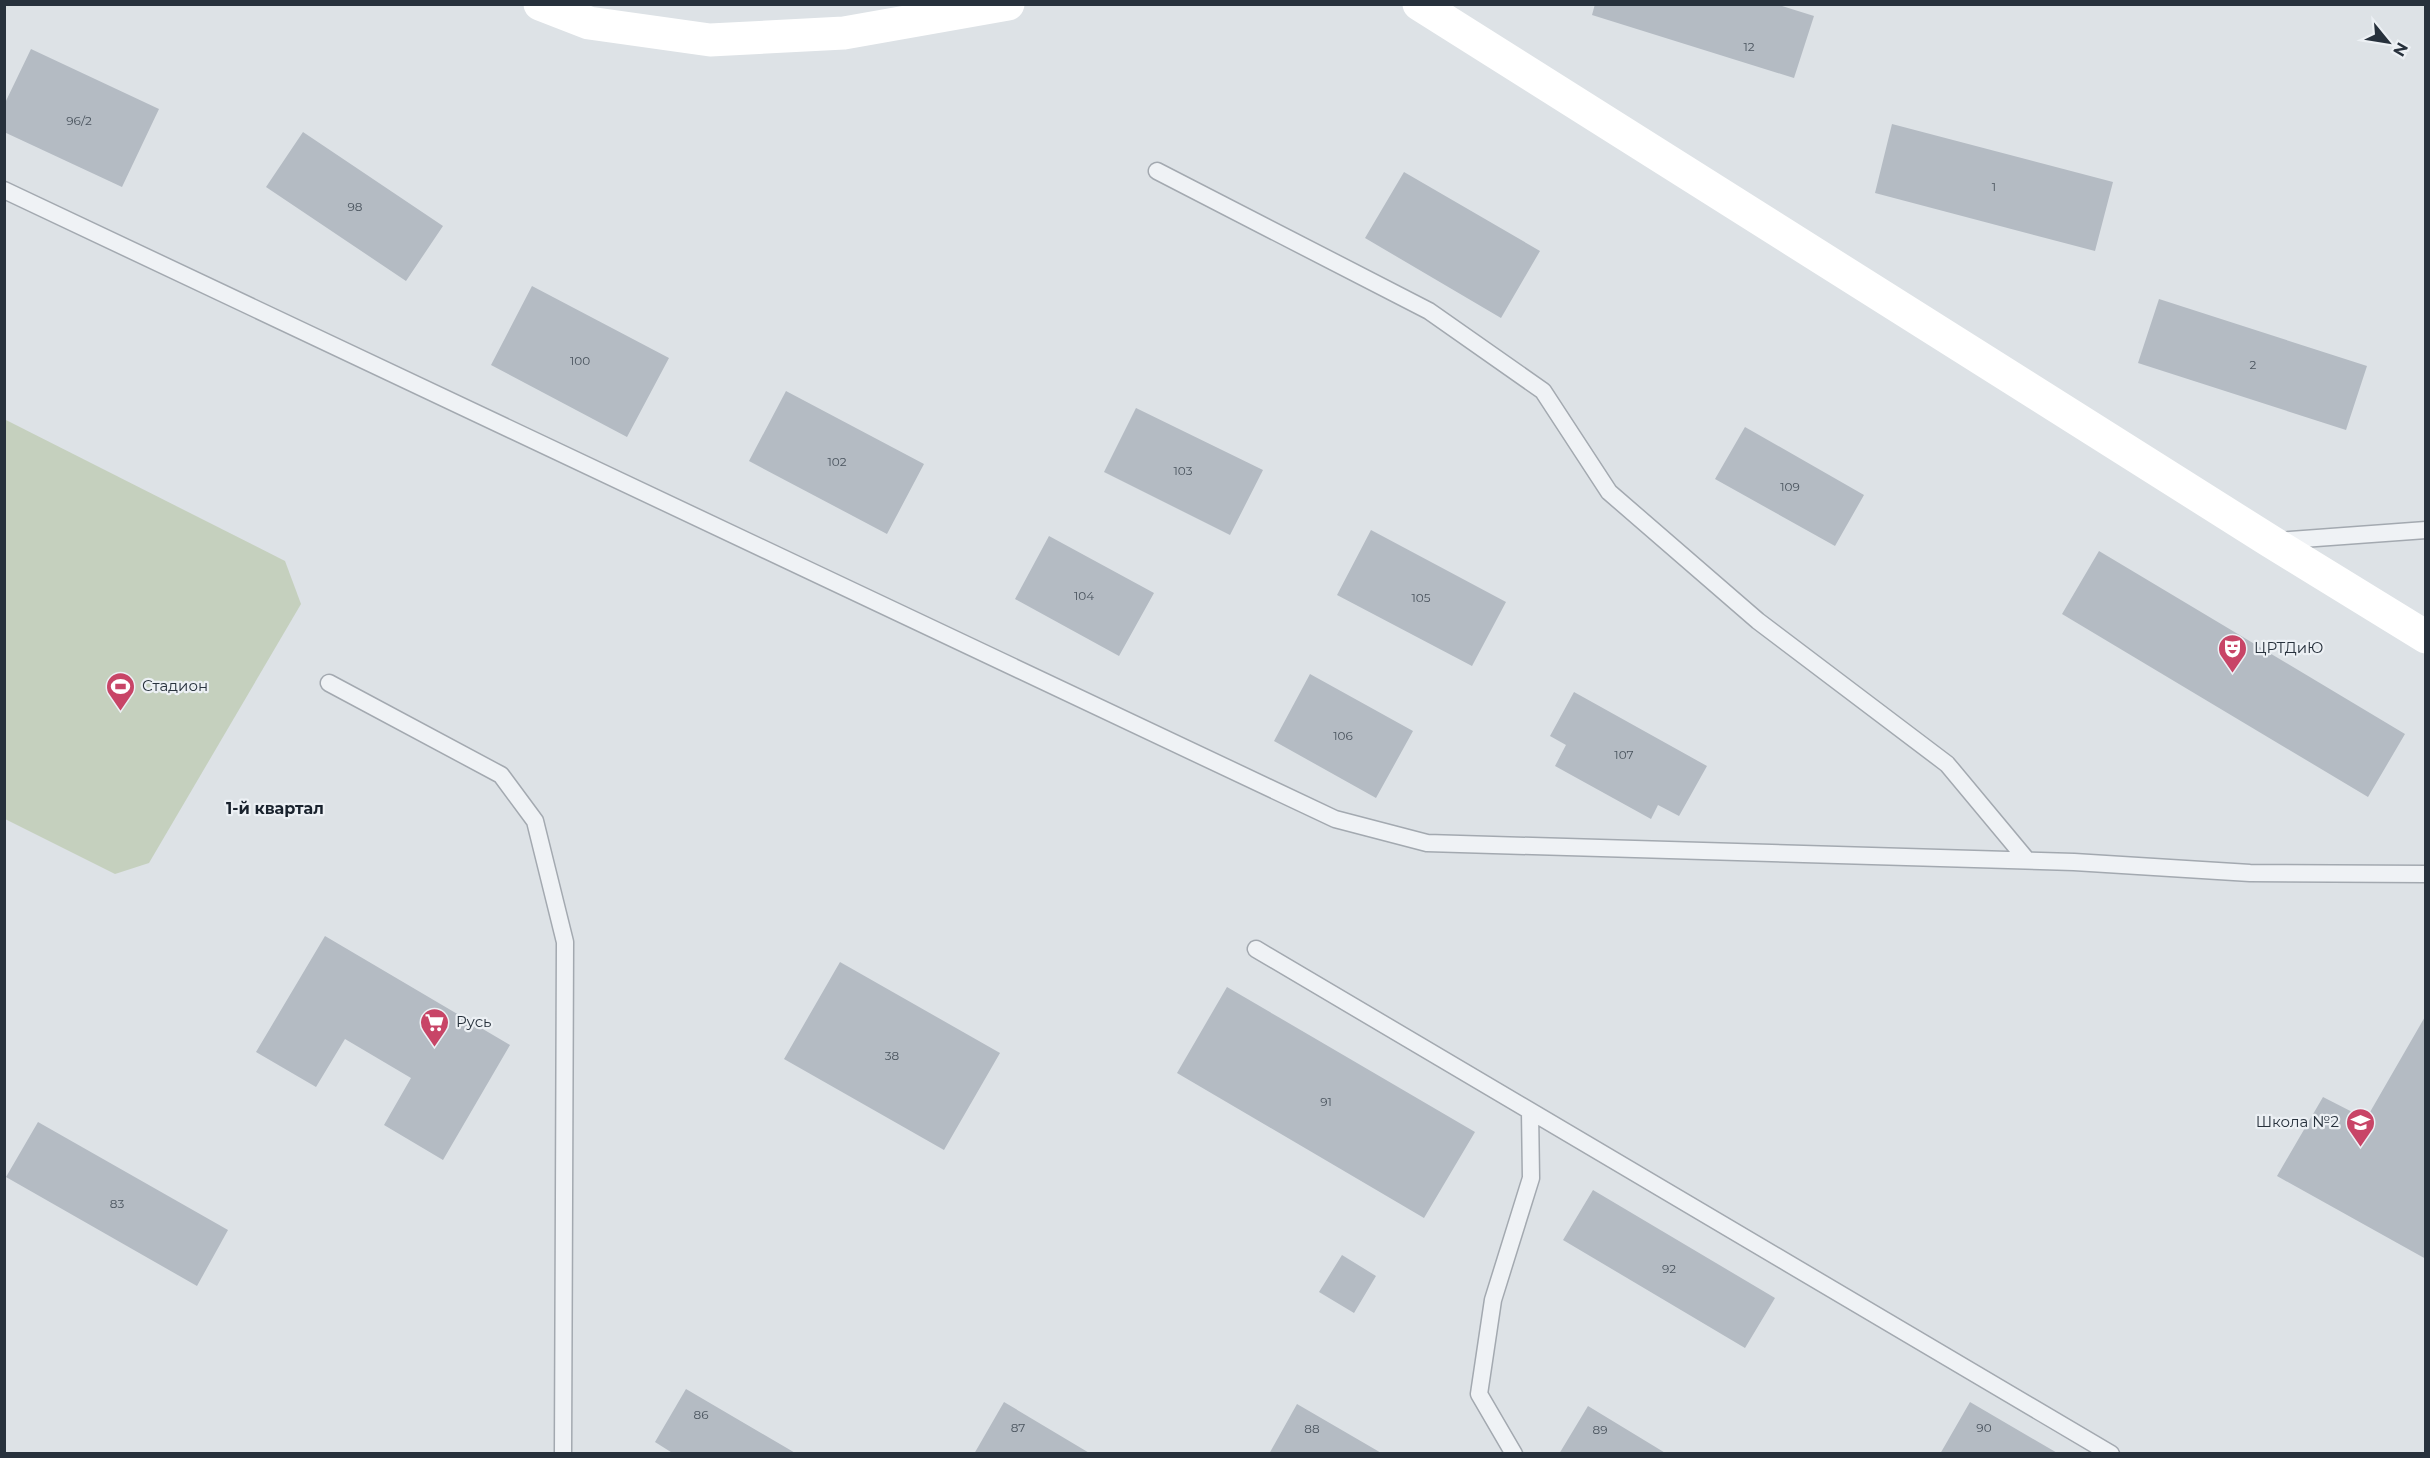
<svg xmlns="http://www.w3.org/2000/svg" width="2430" height="1458" font-family="Montserrat,sans-serif">
  <rect width="100%" height="100%" fill="#dde2e6"/>
  <path fill="#c5d0be" d="M4,419L285,561L301,604L149,863L115,874L5,819Z"/>
  <path fill="#b4bbc3" d="M1595,4H1776L1814,16L1794,78L1592,15Z
    M31,49L159,109L122,187L4,132V105Z
    M1892,124L2113,182L2095,251L1875,193Z
    M303,132L443,226L406,281L266,187Z
    M1404,172L1540,251L1501,318L1365,238Z
    M532,286L669,358L627,437L491,365Z
    M2159,299L2367,366L2346,430L2138,363Z
    M786,391L924,464L887,534L749,461Z
    M1136,408L1263,470L1230,535L1104,472Z
    M1745,427L1864,495L1835,546L1715,479Z
    M1371,530L1506,602L1472,666L1337,595Z
    M1049,536L1154,593L1119,656L1015,599Z
    M2099,551L2405,734L2368,797L2062,614Z
    M1310,674L1413,731L1376,798L1274,741Z
    M1574,692L1707,766L1679,816L1658,805L1651,819L1555,766L1566,745L1550,736Z
    M325,936L510,1045L443,1160L384,1125L411,1078L345,1039L316,1087L256,1052Z
    M840,962L1000,1053L944,1150L784,1059Z
    M1227,987L1475,1132L1424,1218L1177,1073Z
    M2426,1015V1259L2277,1176L2323,1097L2366,1119Z
    M38,1122L228,1230L197,1286L6,1177Z
    M1593,1190L1775,1298L1745,1348L1563,1240Z
    M1342,1255L1376,1276L1354,1313L1319,1292Z
    M686,1389L797,1454H674L655,1442Z
    M1004,1402L1091,1454H974Z
    M1970,1402L2059,1454H1940Z
    M1297,1404L1383,1454H1269Z
    M1588,1406L1667,1454H1559Z"/>
  <g fill="none" stroke-linecap="round" stroke-linejoin="round">
    <defs>
      <path id="lane" d="M1157,171L1429,311L1543,391L1609,492L1758,621L1947,764L2027,860
        M4,190L1335,819L1427,843L2074,862L2250,873L2426,874
        M2277,541L2426,530
        M329,683L501,775L535,821L565,942L563,1454
        M1256,949L2111,1454
        M1514,1454L1479,1394L1493,1300L1531,1178L1530,1111"/>
    </defs>
    <use href="#lane" stroke="#a3a9b0" stroke-width="19"/>
    <use href="#lane" stroke="#eff2f5" stroke-width="16"/>
    <path stroke="#fff" stroke-width="33" d="M540,4L589,23L710,40L844,33L1008,4
      M1419,4L2270,541L2426,637"/>
  </g>
  <defs>
    <symbol id="theatre-pin" viewBox="-11 -11 22 30"><path d="M0 17L-7.5 6A9.5 9.5 0 1 1 7.5 6Z" fill="#c84567" stroke="#ecf0f4"/><path d="M-5-5.5Q0-4 5-5.5V0Q5 5 0 6Q-5 5-5 0ZM-3.3-2.5H-1v1.5H-3.3ZM1-2.5H3.3v1.5H1ZM-2.8 1Q0 5.5 2.8 1Z" fill="#fff"/></symbol>
    <symbol id="stadium-pin" viewBox="-11 -11 22 30"><path d="M0 17L-7.5 6A9.5 9.5 0 1 1 7.5 6Z" fill="#c84567" stroke="#ecf0f4"/><path d="M0-5a6.5 5 0 1 0 0 10a6.5 5 0 1 0 0-10ZM-3.5-1.8h7v3.6h-7Z" fill="#fff"/></symbol>
    <symbol id="supermarket-pin" viewBox="-11 -11 22 30"><path d="M0 17L-7.5 6A9.5 9.5 0 1 1 7.5 6Z" fill="#c84567" stroke="#ecf0f4"/><path d="M-6-5.5h2.5l.6 2H6L4.5 2H-2.5L-4.4-4H-6ZM-1.5 3.2a1.3 1.3 0 1 0 .1 0ZM3 3.2a1.3 1.3 0 1 0 .1 0Z" fill="#fff"/></symbol>
    <symbol id="school-pin" viewBox="-11 -11 22 30"><path d="M0 17L-7.5 6A9.5 9.5 0 1 1 7.5 6Z" fill="#c84567" stroke="#ecf0f4"/><path d="M0-5L7-2L0 1L-7-2ZM-4 1L0 2.5L4 1V4Q0 6-4 4Z" fill="#fff"/></symbol>
  </defs>
  <g fill-rule="evenodd">
    <use href="#theatre-pin" x="2216" y="632" width="33" height="45"/>
    <use href="#stadium-pin" x="104" y="670" width="33" height="45"/>
    <use href="#supermarket-pin" x="418" y="1006" width="33" height="45"/>
    <use href="#school-pin" x="2344" y="1106" width="33" height="45"/>
  </g>
  <g text-anchor="middle" stroke-width="4.5" stroke-linejoin="round" paint-order="stroke">
    <g font-size="12" fill="#4a545e">
      <text x="1749" y="51">12</text>
      <text x="79" y="125">96/2</text>
      <text x="1994" y="191">1</text>
      <text x="355" y="211">98</text>
      <text x="580" y="365">100</text>
      <text x="2253" y="369">2</text>
      <text x="837" y="466">102</text>
      <text x="1183" y="475">103</text>
      <text x="1790" y="491">109</text>
      <text x="1084" y="600">104</text>
      <text x="1421" y="602">105</text>
      <text x="1343" y="740">106</text>
      <text x="1624" y="759">107</text>
      <text x="892" y="1060">38</text>
      <text x="1326" y="1106">91</text>
      <text x="117" y="1208">83</text>
      <text x="1669" y="1273">92</text>
      <text x="701" y="1419">86</text>
      <text x="1018" y="1432">87</text>
      <text x="1984" y="1432">90</text>
      <text x="1312" y="1433">88</text>
      <text x="1600" y="1434">89</text>
    </g>
    <g font-size="15" fill="#27313c" stroke="#ecf0f4" text-anchor="start">
      <text x="2254" y="653">ЦРТДиЮ</text>
      <text x="142" y="691">Стадион</text>
      <text x="456" y="1027">Русь</text>
      <text x="2339" y="1127" text-anchor="end">Школа №2</text>
    </g>
    <g font-size="16" font-weight="bold" fill="#19222d" stroke="#ecf0f4">
      <text x="275" y="814">1-й квартал</text>
    </g>
  </g>
  <rect width="2430" height="1458" fill="none" stroke="#27313c" stroke-width="12"/>
  <g transform="translate(2388 42) rotate(120)" stroke="#ecf0f4" stroke-width="4.5" paint-order="stroke">
  <path d="M0-4.5L10 22L0 15L-10 22Z" fill="#27313c"/>
  <text y="-9" font-size="16" font-weight="bold" text-anchor="middle" fill="#27313c">N</text>
  </g>
</svg>
